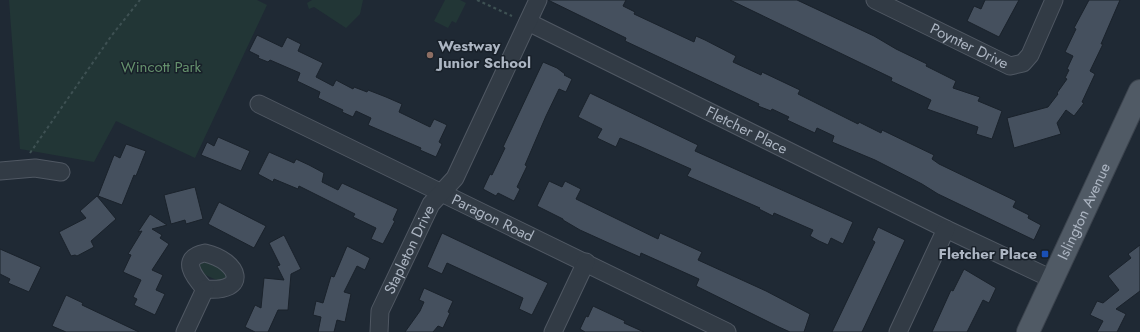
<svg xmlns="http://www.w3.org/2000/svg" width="1140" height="332" font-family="Jost,sans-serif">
  <rect width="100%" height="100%" fill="#1f2934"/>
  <path fill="#223636" d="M9,0H257L267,5L195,158L116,121L94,162L20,149Z
    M312,0H363L360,14L346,28L314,7L309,9L307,3Z
    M445,0H460L466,3L456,23L452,21L448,28L434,21Z
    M206,259L230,275L221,282L201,273L197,263Z"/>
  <path fill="#45505e" stroke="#1a222b" d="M548,0H626L623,6L635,12L634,14L694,42L696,36L705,40L736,56L733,62L761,75L762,72L800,90L798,94L858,124L859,122L881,133L882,130L934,155L932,159L939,164L1016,201L1013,207L1029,215L1028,218L1041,225L1034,240L938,194L922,184L875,160L832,142L834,136L817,128L815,133L787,120L789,117L772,109L771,111L758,106L759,104L625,41L626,38Z
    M730,0H797L874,36L896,49L927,64L926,66L956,81L953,88L980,97L978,101L1002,111L992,139L976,134L978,127L927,109L931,100L891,81L892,78Z
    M985,0H1019L999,37L967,21L974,6L981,9Z
    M1089,0H1120L1101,44H1103L1090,71L1095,74L1082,102L1084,103L1074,116L1066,110L1057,123L1061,134L1014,148L1007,118L1048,107L1058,94L1057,93L1067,79L1065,78L1069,70L1067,69L1073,56L1065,52L1076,29L1074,28Z
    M257,35L282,47L287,37L301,44L298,51L323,63L316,77L333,86L336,80L353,89L354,87L367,92L368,90L386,97L402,104L399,112L430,127L434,119L443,123L447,125L439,142L442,144L436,157L420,150L421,148L368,125L371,118L356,111L353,117L342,112L343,110L318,98L320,92L297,81L300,73L270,60L268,62L258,58L259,56L249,51Z
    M543,62L557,68L565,74L564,75L572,79L566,92L559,89L546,116L525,165L527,166L517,187L520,189L514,201L498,193L496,196L483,189L490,174L492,175L505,148L503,147Z
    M590,93L698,145L695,151L853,222L843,244L831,238L828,245L819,241L810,236L813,230L774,213L773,216L759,209L760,208L687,176L691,169L637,145L620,138L616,147L597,138L602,129L578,117Z
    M218,137L250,151L241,171L201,155L207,142L214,146Z
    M126,144L146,151L136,176L134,175L122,205L98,196L114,155L120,158Z
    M269,152L294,163L296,159L309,165L324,173L322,182L338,190L342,183L398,209L393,220L395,221L383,244L371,239L376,228L353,217L355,214L299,186L298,189L274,179L273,182L258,174Z
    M549,181L562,187L565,181L581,189L576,199L658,239L660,233L702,252L698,260L766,291L810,314L804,332H790L779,327L696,286L699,279L641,253L640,257L622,249L580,230L563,220V219L537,206Z
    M195,187L203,219L186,224L185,220L171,224L164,195Z
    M97,196L116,219L91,241L94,247L77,256L75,255L71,256L59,232L86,218L80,211Z
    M219,202L266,226L254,248L208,224Z
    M150,214L167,225L152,229L162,235L160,238L169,244L152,270L163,275L156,290L165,294L155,315L134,305L137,299L133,297L141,280L123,272L131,255L128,254L142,231L138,232Z
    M878,227L905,240L862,332H832L875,242L872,240Z
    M442,233L548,283L532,315L519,309L523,298L447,263L442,274L427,267Z
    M284,235L301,269L291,274L288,310H278L268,332H255L245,327L255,305L261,308L264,278L284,280L277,266L280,265L269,243Z
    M1140,245V291L1116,309L1126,314L1117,332H1097L1103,321L1090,315L1097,301L1103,303L1119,290L1108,276L1131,258L1128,254Z
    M347,246L370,258L365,270L357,266L344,292L351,294L345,322L337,320L334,332H318L321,317L313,315L316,301L323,303L331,276L334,277Z
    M0,249L41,267L29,292L8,283L10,279L0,274Z
    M964,269L996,288L989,303L983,300L967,332H932L951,290L953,291Z
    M424,288L453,301L448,312L450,313L443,328L438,326L433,332H405L420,311L424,302L419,300Z
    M66,295L83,303L82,305L139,332H66L52,326Z
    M593,306L625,321L624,323L644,332H585L580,329L586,316L588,317Z"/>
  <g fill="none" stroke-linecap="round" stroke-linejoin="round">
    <defs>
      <g id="minor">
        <path id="s1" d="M875,0L1010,66L1023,63L1030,55L1054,0"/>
        <path id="s2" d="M528,22L946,229L1052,279"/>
        <path id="s3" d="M259,104L727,332"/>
        <path d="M0,171L35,168L61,172"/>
        <path d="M205,253C240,261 250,293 205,289C194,277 179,258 205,253Z"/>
        <path d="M185,332L205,289"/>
        <path id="s4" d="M379,332L380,311L431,204L455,178L538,0"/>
        <path d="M553,332L586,262"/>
        <path d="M898,332L946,229"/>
      </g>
      <g id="major">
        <path id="s5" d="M1028,332L1140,91"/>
      </g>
    </defs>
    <use href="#minor" stroke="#505863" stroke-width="19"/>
    <use href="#major" stroke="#3c444e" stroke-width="24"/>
    <path stroke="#3e5153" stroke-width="2" stroke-dasharray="3 3" stroke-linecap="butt" d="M477,0L512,16
      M30,153L112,35L140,0"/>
    <use href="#minor" stroke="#323b45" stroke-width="17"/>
    <use href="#major" stroke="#505a65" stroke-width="22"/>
  </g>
  <circle fill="#8d6e63" stroke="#182029" stroke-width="1.5" cx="430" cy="55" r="4"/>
  <rect fill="#1a4fb4" stroke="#182029" stroke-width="1.5" x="1041" y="250" width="8" height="8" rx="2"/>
  <g text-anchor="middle" stroke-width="3" stroke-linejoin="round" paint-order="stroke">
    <g font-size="15" fill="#acb5c2" stroke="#182029">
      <text dy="5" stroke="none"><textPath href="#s1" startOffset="105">Poynter Drive</textPath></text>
      <text dy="5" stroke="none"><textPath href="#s2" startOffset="244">Fletcher Place</textPath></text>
      <text dy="5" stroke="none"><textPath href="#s5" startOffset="133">Islington Avenue</textPath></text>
      <text dy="5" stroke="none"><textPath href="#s3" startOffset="260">Paragon Road</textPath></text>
      <text dy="5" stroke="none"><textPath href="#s4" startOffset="89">Stapleton Drive</textPath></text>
    </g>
    <g font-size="15" font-weight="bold" fill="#acb5c2" stroke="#182029" text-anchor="start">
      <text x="438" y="51">Westway<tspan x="438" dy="17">Junior School</tspan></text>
      <text x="1037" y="259" text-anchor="end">Fletcher Place</text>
    </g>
    <g font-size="15" fill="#65916d" stroke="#182029">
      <text x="161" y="72">Wincott Park</text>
    </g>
  </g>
</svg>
